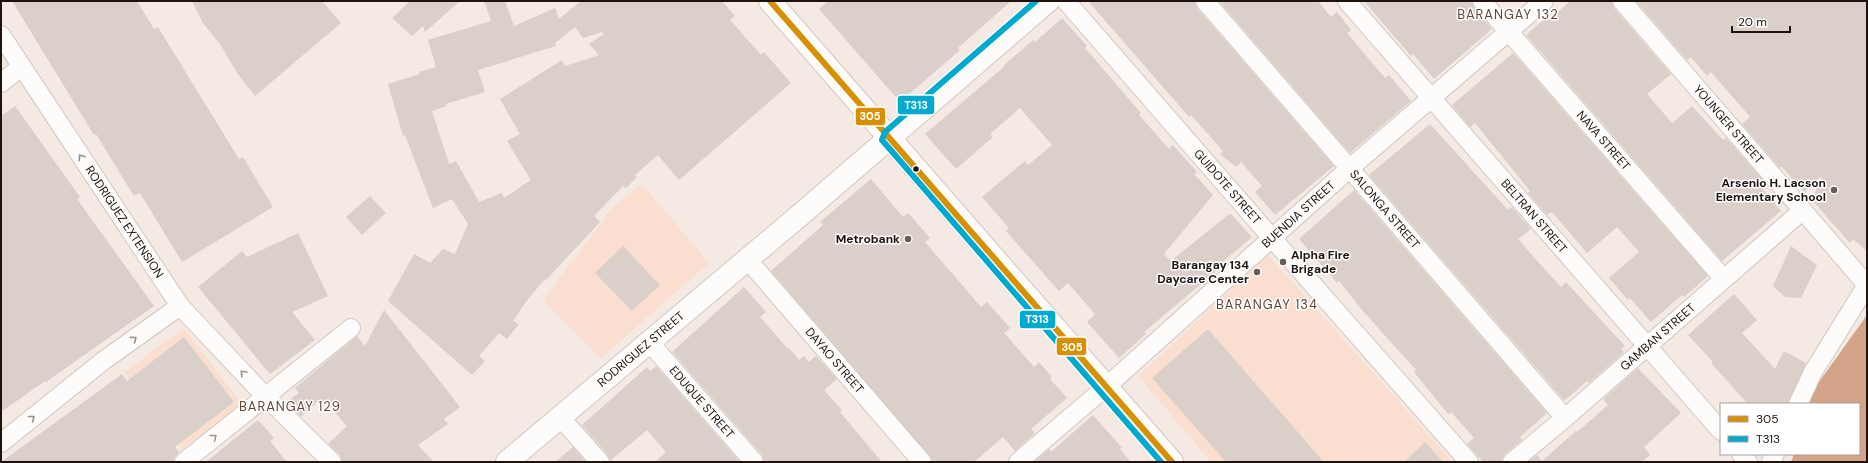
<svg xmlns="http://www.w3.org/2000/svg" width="1868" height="463" font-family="'DM Sans',sans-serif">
  <rect width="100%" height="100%" fill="#f4e9e3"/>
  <path fill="#fadfd0" d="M642,184L709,263L601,358L543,300L612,208Z
    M1268,255L1453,462H1211L1138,376Z
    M184,328L242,404L183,449L124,372Z"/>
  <path fill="#d4a48a" d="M1867,315V462H1791L1794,454H1859V404H1809L1814,389Z"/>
  <path fill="#dacfc9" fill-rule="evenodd" d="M12,1H137L154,29L158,27L239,159L243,157L273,207L182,262L140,193L134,196L96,134L94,135Z
    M192,1H322L341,23L255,96L237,73L220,44L203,23Z
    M410,1H460L425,32L423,26L412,36L392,18Z
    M484,1H505L514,26L555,8L559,19L581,1H722L735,16L730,20L761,55L764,52L791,83L679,180L658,155L635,175L637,177L626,188L623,186L594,216L600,222L546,280L545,279L528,299L513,321L519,324L507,339L499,333L479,356L485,361L472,375L388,301L414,254L430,263L443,249L455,254L468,224L452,199L433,208L405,135L403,136L388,84L420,74L419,72L436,67L428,40L491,21ZM575,27L583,38L602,32L604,34L589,44L599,55L565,66L562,60L500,99L520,134L507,141L531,180L504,198L502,193L479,202L456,161L449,164L432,111L447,106L446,104L485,92L478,70L556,46L555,43Z
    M828,1H1011L958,48L960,50L900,102L819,9Z
    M1088,1H1195L1197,8L1334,166L1275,215L1255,192L1262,186L1241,162L1236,167L1220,154L1223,151L1191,115L1189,117Z
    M1219,1H1318L1331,17L1337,12L1351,30L1347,33L1385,78L1389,75L1411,101L1350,153Z
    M1364,1H1472L1474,8L1492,29L1434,79L1413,54L1411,56Z
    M1570,1H1612L1614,8L1671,74L1647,94L1672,123L1692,106L1723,140L1726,138L1764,181L1759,185L1781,211L1722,261L1526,35L1547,17L1549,20Z
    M1636,1H1867V251L1853,239L1850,243L1812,200L1822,176L1804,192L1781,166L1780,168L1742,124L1750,117L1711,72L1707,76L1691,57L1687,60Z
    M1062,18L1087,46L1085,48L1141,113L1139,115L1169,149L1173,145L1197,172L1194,174L1213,195L1164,254L1171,261L1229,214L1230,215L1231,214L1252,237L1218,266L1220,268L1144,332L1146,334L1119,358L1087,322L1095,314L1068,283L1059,291L1006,231L1009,228L982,197L1025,161L1028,165L1052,145L1020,108L990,134L993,137L956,169L925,134L1005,66L1004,65L1033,40L1035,42Z
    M1513,53L1708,276L1684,297L1682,295L1651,322L1630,298L1628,300L1609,278L1639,252L1617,227L1587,253L1552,212L1547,215L1528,193L1530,191L1475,123L1470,127L1452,105Z
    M15,106L80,197L77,199L154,306L46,382L45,381L1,412V116Z
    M1430,124L1508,210L1512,207L1531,229L1518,239L1540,264L1561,287L1566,282L1625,346L1621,349L1624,352L1589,383L1587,381L1565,400L1563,399L1369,175Z
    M871,179L903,217L908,213L930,238L925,242L981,307L987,302L1010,328L1004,333L1034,367L1039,362L1052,377L1050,379L1067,398L1031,429L1035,433L1015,451L1003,437L974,462H934L771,271L823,225L820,222Z
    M1354,190L1547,413L1520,437L1522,440L1505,454L1502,462H1483L1467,444L1474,438L1451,412L1448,414L1414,372L1416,370L1362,310L1339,281L1337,283L1299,239Z
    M370,196L386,213L362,235L346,217Z
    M298,233L328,296L292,312L315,340L270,374L198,287L242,251L247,257Z
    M623,246L660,285L632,311L595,273Z
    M1791,246L1817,265L1801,298L1785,297L1773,286Z
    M744,287L766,312L760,317L788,349L789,348L799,360L804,356L809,362L816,356L837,379L824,390L842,410L840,412L882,462H764L762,455L672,352Z
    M1734,294L1757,320L1742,333L1775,369L1784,351L1806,363L1788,404H1748L1711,363L1713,362L1688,335Z
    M384,310L460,407L444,419L448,424L418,445L434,462H342L340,455L328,444L347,426L325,401L322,403L319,400L301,417L286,402L299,393L295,388L357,336L365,346Z
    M1208,329L1324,462H1226L1152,378Z
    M184,337L234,402L175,447L179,452L174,458V462H1L122,374L127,381Z
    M656,366L740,462H655L666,452L647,430L610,461L608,455L582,425L647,367L650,371Z
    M1638,368L1681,413L1644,447L1650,455L1642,462H1528L1537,455L1542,461L1576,431L1577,432L1608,405L1603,399Z
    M1093,415L1122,448L1120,449L1131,462H1034L1049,449L1051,452Z
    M258,420L274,438L270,441L287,462H206Z
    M1425,442L1443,462H1404Z
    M573,447L586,462H555Z"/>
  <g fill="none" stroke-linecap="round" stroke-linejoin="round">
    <defs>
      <g id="street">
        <path id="s1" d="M1066,1L1271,237L1469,462"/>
        <path id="s2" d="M1205,1L1565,418"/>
        <path id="s3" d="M1347,1L1721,431"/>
        <path id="s4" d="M1482,1L1724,279"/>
        <path id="s5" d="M1622,1L1867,285L1813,372L1798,404"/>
        <path id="s6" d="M1,35L180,306L265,396L332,462"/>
        <path d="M1,83L21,67"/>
        <path id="s7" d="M747,259L922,462"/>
        <path id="s8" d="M649,342L754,462"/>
        <path d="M560,417L600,462"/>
        <path d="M1,443L103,361L180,306"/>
        <path d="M1741,454L1748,462"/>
        <path d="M184,462L351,328"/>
        <path id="s9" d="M1018,462L1107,386L1350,168L1544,1"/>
        <path id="s10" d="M1512,462L1565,418L1803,210"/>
        <path d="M1771,462L1775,454"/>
      </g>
      <g id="secondary">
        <path d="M770,1L1172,462"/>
        <path id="s11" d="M507,462L806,210L1048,1"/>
      </g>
    </defs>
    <use href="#street" stroke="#d1c6c0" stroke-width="20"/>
    <use href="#secondary" stroke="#d1c6c0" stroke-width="24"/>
    <use href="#street" stroke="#fdfcfb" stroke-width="18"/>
    <use href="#secondary" stroke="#fdfcfb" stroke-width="22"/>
    <defs>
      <path id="bus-1" d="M770,1L1172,462"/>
      <path id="bus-2" d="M1036,1L885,132L882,140L1161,462"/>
    </defs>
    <use href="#bus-1" stroke="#fff" stroke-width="9"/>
    <use href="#bus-2" stroke="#fff" stroke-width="9"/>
    <use href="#bus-1" stroke="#d69002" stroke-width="6"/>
    <use href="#bus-2" stroke="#00a9ce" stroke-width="6"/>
  </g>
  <defs><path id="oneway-chevron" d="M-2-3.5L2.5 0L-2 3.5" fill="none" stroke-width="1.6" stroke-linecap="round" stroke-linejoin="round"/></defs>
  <g stroke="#98938f">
    <use href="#oneway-chevron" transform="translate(81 157) rotate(-123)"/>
    <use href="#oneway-chevron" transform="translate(134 339) rotate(-36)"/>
    <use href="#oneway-chevron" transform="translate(243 373) rotate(-133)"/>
    <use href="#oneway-chevron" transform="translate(32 418) rotate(-38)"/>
    <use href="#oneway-chevron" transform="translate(214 437) rotate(-39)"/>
  </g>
  <circle fill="#1d120c" stroke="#fff" stroke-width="1.5" cx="916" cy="169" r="3.5"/>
  <g fill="#685d57" stroke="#fff" stroke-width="1.5">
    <circle cx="1834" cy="190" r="4"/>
    <circle cx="908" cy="239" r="4"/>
    <circle cx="1283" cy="262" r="4"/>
    <circle cx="1257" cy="272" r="4"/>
  </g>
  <g text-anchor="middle" stroke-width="3" stroke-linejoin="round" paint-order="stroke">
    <g font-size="12" fill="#1d120c" stroke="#fff">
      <text dy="4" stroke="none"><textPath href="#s5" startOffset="163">YOUNGER STREET</textPath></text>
      <text dy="4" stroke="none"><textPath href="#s4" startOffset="185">NAVA STREET</textPath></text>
      <text dy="4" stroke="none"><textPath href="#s1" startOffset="246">GUIDOTE STREET</textPath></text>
      <text dy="4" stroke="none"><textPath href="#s2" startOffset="275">SALONGA STREET</textPath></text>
      <text dy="4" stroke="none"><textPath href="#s9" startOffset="374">BUENDIA STREET</textPath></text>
      <text dy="4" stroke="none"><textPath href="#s3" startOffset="285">BELTRAN STREET</textPath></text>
      <text dy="4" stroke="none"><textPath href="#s6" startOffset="224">RODRIGUEZ EXTENSION</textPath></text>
      <text dy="4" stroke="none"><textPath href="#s10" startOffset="192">GAMBAN STREET</textPath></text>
      <text dy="4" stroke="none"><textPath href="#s11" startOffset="175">RODRIGUEZ STREET</textPath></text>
      <text dy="4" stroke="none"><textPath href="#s7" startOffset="134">DAYAO STREET</textPath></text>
      <text dy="4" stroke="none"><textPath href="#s8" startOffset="80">EDUQUE STREET</textPath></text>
    </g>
    <g font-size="12" font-weight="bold" fill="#1d120c" stroke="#fff" text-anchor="end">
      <text x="1826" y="187">Arsenio H. Lacson<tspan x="1826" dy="14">Elementary School</tspan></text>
      <text x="900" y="243">Metrobank</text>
      <text x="1291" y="259" text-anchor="start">Alpha Fire<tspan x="1291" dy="14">Brigade</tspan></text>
      <text x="1249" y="269">Barangay 134<tspan x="1249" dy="14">Daycare Center</tspan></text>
    </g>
    <g font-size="13" letter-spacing="1" fill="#614637" stroke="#fff">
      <text x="1508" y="19">BARANGAY 132</text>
      <text x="1267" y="309">BARANGAY 134</text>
      <text x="290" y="411">BARANGAY 129</text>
    </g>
  </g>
  <g stroke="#fff" stroke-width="1.5">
    <rect x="897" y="95" width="38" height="20" rx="4" fill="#00a9ce"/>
    <rect x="855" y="107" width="31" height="19" rx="4" fill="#d69002"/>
    <rect x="1019" y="310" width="37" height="19" rx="4" fill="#00a9ce"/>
    <rect x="1056" y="337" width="31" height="19" rx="4" fill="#d69002"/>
  </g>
  <g font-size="11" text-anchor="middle" font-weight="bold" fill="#fff">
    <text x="916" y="109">T313</text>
    <text x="870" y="120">305</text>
    <text x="1037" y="323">T313</text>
    <text x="1072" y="351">305</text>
  </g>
  <rect width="1868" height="463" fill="none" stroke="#1d120c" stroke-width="4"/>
  <rect x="1720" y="403" width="140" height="52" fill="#ffffff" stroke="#a5a09e"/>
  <rect x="1728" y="416" width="20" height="6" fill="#d69002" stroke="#a5a09e"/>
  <text x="1756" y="423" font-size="12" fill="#1d120c">305</text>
  <rect x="1728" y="436" width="20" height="6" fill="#00a9ce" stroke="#a5a09e"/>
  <text x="1756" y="443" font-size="12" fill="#1d120c">T313</text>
  <path d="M1732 26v6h58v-6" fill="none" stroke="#1d120c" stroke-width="2"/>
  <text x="1738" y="26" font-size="12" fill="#1d120c" stroke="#ffffff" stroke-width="3" paint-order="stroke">20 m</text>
</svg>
